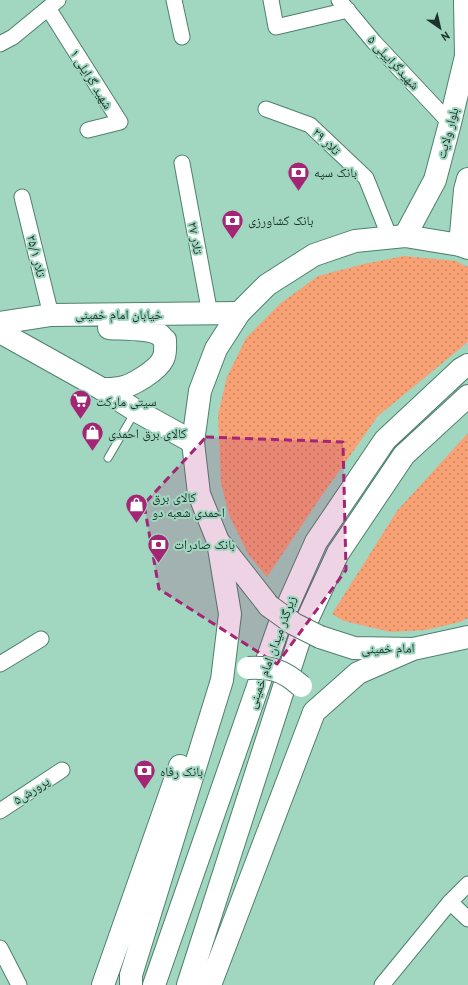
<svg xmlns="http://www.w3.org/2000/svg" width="468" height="985" font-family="'PT Sans','Noto Naskh Arabic',sans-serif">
  <defs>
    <pattern id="green-dots" width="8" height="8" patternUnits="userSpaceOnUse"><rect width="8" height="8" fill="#f8a175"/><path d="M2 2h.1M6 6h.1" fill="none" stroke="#c88460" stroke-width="1.8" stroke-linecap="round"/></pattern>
  </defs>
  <rect width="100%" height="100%" fill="#a1d6c0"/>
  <path fill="url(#green-dots)" d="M404,256L456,261L468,267V342L378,416L318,501L267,577L248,554L229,515L221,483L218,415L227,377L246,338L281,303L318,276L364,264Z
    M468,433V618L460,622L426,630L391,632L344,621L332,614L397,511Z"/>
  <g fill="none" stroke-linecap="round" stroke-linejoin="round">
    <defs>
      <path id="lane" d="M108,458L135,412"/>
      <path id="street" d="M174,0L182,37
        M271,0L276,27L348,10
        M339,0L374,42L450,123
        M48,8L120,122L88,130
        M0,44L13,37L58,0
        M266,109L310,125L366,178L390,238
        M182,163L210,314
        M22,197L51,315
        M0,664L41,639
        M0,811L62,770
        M450,902L468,919
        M0,948L19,985
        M382,985L450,902L468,884"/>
      <path id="primary" d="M405,236L435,180L450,123L466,56L465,0
        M460,245L465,190L468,179
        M0,323L51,315L239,313
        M0,332L102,389L135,410L193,442
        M102,389C108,389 113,389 119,388C131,387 158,370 163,359C166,354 165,346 165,340C163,339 162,337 160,335C151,328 121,329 109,328"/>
      <path id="highway" d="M269,606L218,541L199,494L193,442L200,391L216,349L239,313L267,285L314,255L355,241L405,236L460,245L468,248
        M320,637L354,648L413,649L468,637
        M103,985L180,766
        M131,985V975L222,680L230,614L218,542
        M154,985L280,623L316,542L385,440L461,369L468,365
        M188,985L302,631L338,553L404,455L468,396
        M210,985L314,712L358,673L413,649"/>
    </defs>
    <use href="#lane" stroke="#4e806d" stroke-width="9"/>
    <use href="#street" stroke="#4e806d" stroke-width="17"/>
    <use href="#primary" stroke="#4e806d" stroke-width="24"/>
    <use href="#highway" stroke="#4e806d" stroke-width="24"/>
    <use href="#lane" stroke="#fff" stroke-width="7"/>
    <use href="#street" stroke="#fff" stroke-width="15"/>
    <use href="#primary" stroke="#fff" stroke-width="22"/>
    <use href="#highway" stroke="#fff" stroke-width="22"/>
    <defs>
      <path id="highway-bridge" d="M269,606L294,624L320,637
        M248,668C272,667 283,670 301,686"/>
    </defs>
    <use href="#highway-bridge" stroke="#4e806d" stroke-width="24" stroke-linecap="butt"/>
    <use href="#highway-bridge" stroke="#fff" stroke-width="22"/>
  </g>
  <path fill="#a52575" fill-opacity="0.2" stroke="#a52575" stroke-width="3" stroke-dasharray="8 5" stroke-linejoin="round" d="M206,437L343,442L346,570L277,664L159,589L144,504Z"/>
  <defs>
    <symbol id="bank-pin" viewBox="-11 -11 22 30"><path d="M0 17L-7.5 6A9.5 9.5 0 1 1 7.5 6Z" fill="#a52575" stroke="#a1d6c0"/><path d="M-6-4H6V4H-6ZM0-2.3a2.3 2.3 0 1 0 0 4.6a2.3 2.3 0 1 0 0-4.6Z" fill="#fff"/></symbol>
    <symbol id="supermarket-pin" viewBox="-11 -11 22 30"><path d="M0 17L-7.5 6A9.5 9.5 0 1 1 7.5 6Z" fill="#a52575" stroke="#a1d6c0"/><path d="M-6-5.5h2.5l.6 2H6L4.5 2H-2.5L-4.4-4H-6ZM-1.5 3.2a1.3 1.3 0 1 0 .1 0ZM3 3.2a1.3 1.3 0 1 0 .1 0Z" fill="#fff"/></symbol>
    <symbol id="shop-pin" viewBox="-11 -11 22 30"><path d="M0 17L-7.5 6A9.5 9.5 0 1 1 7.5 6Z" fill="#a52575" stroke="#a1d6c0"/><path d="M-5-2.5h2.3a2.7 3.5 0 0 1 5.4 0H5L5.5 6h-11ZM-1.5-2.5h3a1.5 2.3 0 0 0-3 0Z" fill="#fff"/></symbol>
  </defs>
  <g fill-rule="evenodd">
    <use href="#bank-pin" x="286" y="160" width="25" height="34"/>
    <use href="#bank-pin" x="220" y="208" width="25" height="34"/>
    <use href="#supermarket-pin" x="68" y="388" width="25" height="34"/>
    <use href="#shop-pin" x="80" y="420" width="25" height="34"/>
    <use href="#shop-pin" x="124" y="492" width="25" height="34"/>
    <use href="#bank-pin" x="146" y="532" width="25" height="34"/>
    <use href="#bank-pin" x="132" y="758" width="25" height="34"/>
  </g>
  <g text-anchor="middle" stroke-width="4" stroke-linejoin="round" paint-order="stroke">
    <g font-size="13" fill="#1d322a" stroke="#a1d6c0">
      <text transform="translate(394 62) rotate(47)" y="5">شهیدگراییلی ۵</text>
      <text transform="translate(92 79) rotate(58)" y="5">شهید گرایلی ۱</text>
      <text transform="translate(447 133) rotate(-75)" y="5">بلوار ولایت</text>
      <text transform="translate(327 141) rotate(44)" y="5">تلار ۲۹</text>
      <text transform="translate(196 238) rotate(80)" y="5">تلار ۲۷</text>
      <text transform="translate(37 256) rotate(76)" y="5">تلار ۲۵/۱</text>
      <text x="119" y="319">خیابان امام خمینی</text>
      <text transform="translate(388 648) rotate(-1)" y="5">امام خمینی</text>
      <text transform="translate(271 652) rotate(-70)" y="5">زیرگذر میدان امام خمینی</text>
      <text transform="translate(31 790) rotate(-33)" y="5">پرورش۵</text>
    </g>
    <g font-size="13" fill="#1d322a" stroke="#a1d6c0" text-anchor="start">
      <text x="314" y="177">بانک سپه</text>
      <text x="248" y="225">بانک کشاورزی</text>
      <text x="96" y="406">سیتی مارکت</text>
      <text x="108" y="438">کالای برق احمدی</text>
      <text x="152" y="502">کالای برق<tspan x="152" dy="15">احمدی شعبه دو</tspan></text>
      <text x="174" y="549">بانک صادرات</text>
      <text x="160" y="776">بانک رفاه</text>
    </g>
  </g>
  <g transform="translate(440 28) rotate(146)" stroke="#a1d6c0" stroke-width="3" paint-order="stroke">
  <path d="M0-3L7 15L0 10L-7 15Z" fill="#1d322a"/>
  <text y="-6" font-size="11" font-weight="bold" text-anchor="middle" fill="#1d322a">N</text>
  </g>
</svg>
